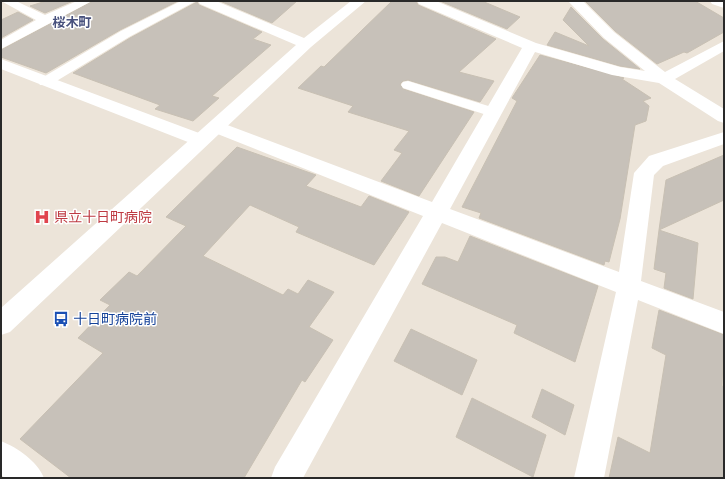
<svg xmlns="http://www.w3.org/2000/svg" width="725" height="479" font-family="'Nunito Sans','Noto Sans JP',sans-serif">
  <rect width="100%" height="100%" fill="#ece4d9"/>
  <path fill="#c7c1b9" stroke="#c8c0b3" d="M46,1H73L45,13L30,6Z
    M93,1H178L120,30L46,73L1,57V50Z
    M220,1H297L272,23Z
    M392,1H416L418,5L496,39L459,72L494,81L480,102L408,80L403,81L400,84L403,89L474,112L419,196L381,181L402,153L394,150L409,131L348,112L353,106L298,88L321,66L324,67Z
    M440,1H482L520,17L507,29Z
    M585,1H695L724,18V32L687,53L684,52L657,64L615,31Z
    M197,2L199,5L262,32L253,39L271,45L212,96L219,98L193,121L155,109L160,105L73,73L130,38Z
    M571,7L603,39L640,69L620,66L547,45L555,32L589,46L563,20Z
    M18,12L33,20L1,38V20Z
    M540,55L624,78L622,79L651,98L643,101L649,106L646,121L635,125L620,219L609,262L605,261L604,265L479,218L481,213L462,207L517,101L512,98Z
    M237,147L316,175L306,186L361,207L369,196L409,212L374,265L296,232L299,227L250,205L203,256L283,295L288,289L298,294L308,280L334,292L309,327L333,340L305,382L302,380L244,478H71L20,439L103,353L78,338L110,305L100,300L129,272L137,276L186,226L166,217Z
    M724,155V200L659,230L666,180Z
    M659,230L698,243L693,299L664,288L666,273L654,269Z
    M470,236L598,286L575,362L514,333L517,325L422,284L436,257H445L458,262Z
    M659,310L724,335L722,386L724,387V478H609L618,437L650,453L666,355L652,348Z
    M411,329L477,360L462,395L394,361Z
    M542,389L574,405L565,435L532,417Z
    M472,398L546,435L533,477L456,437Z"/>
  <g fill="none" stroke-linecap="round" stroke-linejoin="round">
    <path fill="#fff" fill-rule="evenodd" d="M1,1H16L45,15L77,1H92L1,49V40L36,20Z
      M181,1H196L129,37L50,85H40L38,82L40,79L121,31Z
      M408,81L498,109L501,112L498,115L493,117L403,88L401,85L403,82Z"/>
    <path fill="#fff" fill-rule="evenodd" d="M417,1H436L536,43L620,67L645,71L604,38L568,1H583L614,32L665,72L724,41V51L675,79L724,109V123L718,121L659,83L612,75L535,52L450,209L619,272L634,173L649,156L724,132V144L663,166L654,175L641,281L724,312V334L638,300L604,478H574L616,292L442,223L303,478H271L275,467L423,216L210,131L207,127L210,123L216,121L222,123L432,202L522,48L419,4Z
      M710,1H724V8L712,4Z
      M1,59L207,136L209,140L207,144L200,146L193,144L1,69Z
      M1,441C18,448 37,461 44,478H5L1,475Z"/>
    <path fill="#fff" fill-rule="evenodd" d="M198,1H216L304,38L351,1H366L311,47L10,332L1,335V308L296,45L200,4Z"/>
  </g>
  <defs>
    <symbol id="hospital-bare" viewBox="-9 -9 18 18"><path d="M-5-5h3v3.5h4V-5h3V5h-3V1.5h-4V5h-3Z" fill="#e0444e" stroke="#fff" stroke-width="2.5" paint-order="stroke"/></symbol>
    <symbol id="bus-bare" viewBox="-9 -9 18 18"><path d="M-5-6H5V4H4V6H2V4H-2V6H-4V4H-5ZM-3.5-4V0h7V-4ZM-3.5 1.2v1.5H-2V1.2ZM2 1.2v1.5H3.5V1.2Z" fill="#1a4fb4" stroke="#fff" stroke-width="2.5" paint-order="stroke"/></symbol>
  </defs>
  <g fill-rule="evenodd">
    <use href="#hospital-bare" x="31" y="206" width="22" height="22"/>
    <use href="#bus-bare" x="50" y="308" width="22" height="22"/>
  </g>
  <g text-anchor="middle" stroke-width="3" stroke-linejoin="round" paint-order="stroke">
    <g font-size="13" font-weight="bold" fill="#47507c" stroke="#fff">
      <text x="72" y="27">桜木町</text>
    </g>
    <g font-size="14" fill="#be3a42" stroke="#fff" text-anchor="start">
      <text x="54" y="222">県立十日町病院</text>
    </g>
    <g font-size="14" fill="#164399" stroke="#fff" text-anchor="start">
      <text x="73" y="324">十日町病院前</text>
    </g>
  </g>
  <rect width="725" height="479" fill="none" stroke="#292929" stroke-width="4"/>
</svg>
